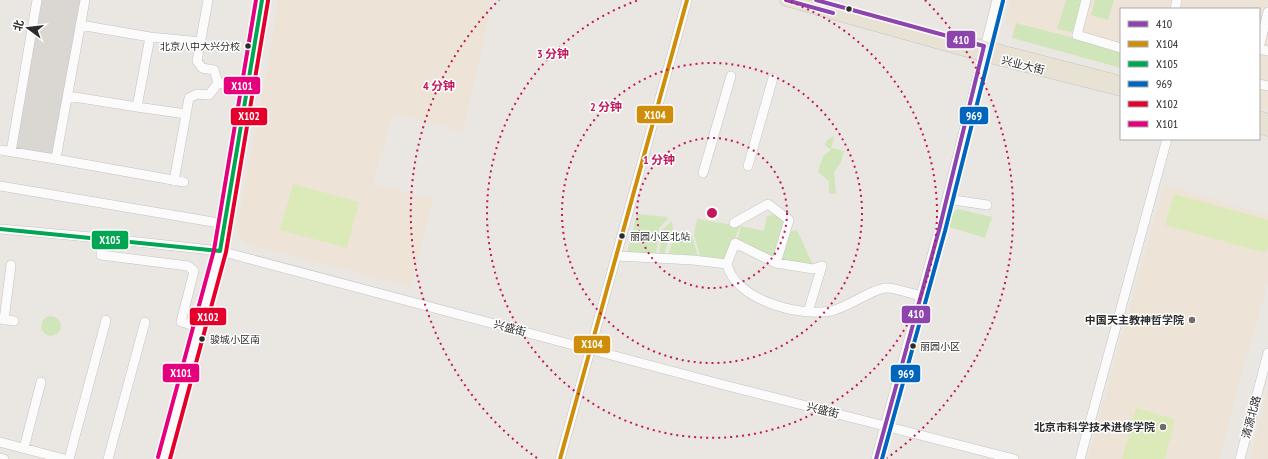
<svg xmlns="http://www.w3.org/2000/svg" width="1268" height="459" font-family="'PT Sans Narrow','Noto Sans SC',sans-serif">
  <rect width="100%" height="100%" fill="#eae6e2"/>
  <path fill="#ede4d7" d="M278,0H493L463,132L393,113L373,184L433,199L411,287L246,244L236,231L265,81Z
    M1011,0H1268V110L1259,108V9H1121V68L1015,37L1005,21Z
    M1164,185L1268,215V282L1236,394L1220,459H1088Z
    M1268,389V459H1250Z"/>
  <path fill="#d0e6ba" d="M1066,0H1083L1074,30L1071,32L1057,29Z
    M1095,0H1114L1108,20L1091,15Z
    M1016,23L1121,50V68L1012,38Z
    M834,136L831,149L833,148L844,151L841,162L834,172L836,194H829V181L818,172L823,156L831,150L825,145L827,140Z
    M958,209L992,217L985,238L949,227V215Z
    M637,214L668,217L667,220L659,228L656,254L627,253Z
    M776,214L784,222L775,260L737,242L741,226L764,231L767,216Z
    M697,219L740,226L734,241L731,240L725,260L700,256L694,234Z
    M672,221L673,229L664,255H659L662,230Z
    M797,230L813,265L780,262L788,232Z
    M691,233L698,256H668L671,245L679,235Z
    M41 326a10 10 0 1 1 20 0a10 10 0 1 1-20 0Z"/>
  <path fill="#dbeab8" d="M293,184L359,202L347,248L280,230Z
    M1174,194L1268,220V247L1266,253L1165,225Z
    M1136,408L1175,419L1165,459H1122Z"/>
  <path fill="#dad6d2" d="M40,0H81L53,156L18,149L15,147Z"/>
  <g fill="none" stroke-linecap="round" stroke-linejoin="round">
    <defs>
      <path id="minor" d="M1086,0L1077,35L1121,48
        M1175,9L1177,0
        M150,37L201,42
        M1259,48L1268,12
        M1259,49L1268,51
        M218,83L247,87
        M1259,84L1268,86
        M68,96L137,107L150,37L80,25
        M137,107L186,114
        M0,150L55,159L56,158L85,0
        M11,152L37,0
        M55,159L184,182
        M748,166L773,78
        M703,173L731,76
        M174,181L189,98L197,94L209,95L218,83L214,70L202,68L197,61L208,0
        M0,186L225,224
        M947,199L987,205
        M734,223L768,204L789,220L776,263L813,269L822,266
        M0,229L102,238L220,251L724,385L1014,459
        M102,238L101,255L188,266L194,271L181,322L199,327
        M617,256L693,260L727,264C735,300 799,317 831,311C849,307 870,290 885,288C893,287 912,294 921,296
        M727,264L735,243L776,263
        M808,312L822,266
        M0,319L14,321
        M4,320L11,265
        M0,442L64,459
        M24,448L41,382
        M0,458L4,459
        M69,459L106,320
        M108,459L145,322
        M164,459L220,251L262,0
        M560,459L687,0
        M876,459L939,230L997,0
        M1080,459L1167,139
        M1240,459L1268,353"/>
      <path id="major" d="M786,0L982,55L1121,90
        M958,40L1121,82
        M1259,117L1268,120
        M1259,127L1268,130"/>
    </defs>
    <use href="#minor" stroke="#c4c3c3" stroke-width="10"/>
    <use href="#major" stroke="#c6c4c2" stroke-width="13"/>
    <use href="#minor" stroke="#fcfbfb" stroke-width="9"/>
    <use href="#major" stroke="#e7e2d4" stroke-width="12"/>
    <defs>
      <path id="bus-1" d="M786,0L833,13
        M816,0L984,46L939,230L876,459"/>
      <path id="bus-2" d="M560,459L687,0"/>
      <path id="bus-3" d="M0,229L220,251
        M220,251L262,0"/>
      <path id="bus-4" d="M882,459L945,231L1003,1"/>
      <path id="bus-5" d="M170,459L226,252L268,1"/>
      <path id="bus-6" d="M158,457L214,250L256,0"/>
    </defs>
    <use href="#bus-1" stroke="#fff" stroke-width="7"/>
    <use href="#bus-2" stroke="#fff" stroke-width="7"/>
    <use href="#bus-3" stroke="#fff" stroke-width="7"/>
    <use href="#bus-4" stroke="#fff" stroke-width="7"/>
    <use href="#bus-5" stroke="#fff" stroke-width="7"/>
    <use href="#bus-6" stroke="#fff" stroke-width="7"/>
    <use href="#bus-1" stroke="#8e44ad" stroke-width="4"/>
    <use href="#bus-2" stroke="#ce8e09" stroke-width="4"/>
    <use href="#bus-3" stroke="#00a651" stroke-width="4"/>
    <use href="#bus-4" stroke="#0065bd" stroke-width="4"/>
    <use href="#bus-5" stroke="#e4002b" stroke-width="4"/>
    <use href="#bus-6" stroke="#e5007d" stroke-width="4"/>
  </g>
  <g fill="none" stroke="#c2185b" stroke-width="2" stroke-dasharray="2 4">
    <circle cx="712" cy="213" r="75"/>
    <circle cx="712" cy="213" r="150"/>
    <path d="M785 0A225 225 0 1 1 639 0"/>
    <path d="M537 458A301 301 0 0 1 499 0M925 0A301 301 0 0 1 887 458"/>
  </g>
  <g fill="#2c2c2c" stroke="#fff" stroke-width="1.5">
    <circle cx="849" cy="9" r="3.5"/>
    <circle cx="248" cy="46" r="3.5"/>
    <circle cx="622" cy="236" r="3.5"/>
    <circle cx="202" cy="339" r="3.5"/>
    <circle cx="913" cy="346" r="3.5"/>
  </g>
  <g fill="#6e6d6c" stroke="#fff" stroke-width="1.5">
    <circle cx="1192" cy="320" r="4"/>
    <circle cx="1163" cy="427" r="4"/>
  </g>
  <g text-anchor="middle" stroke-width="3" stroke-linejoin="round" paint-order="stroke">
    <g font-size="10" fill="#2c2c2c" stroke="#fff" text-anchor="start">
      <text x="240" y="50" text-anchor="end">北京八中大兴分校</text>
      <text x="630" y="240">丽园小区北站</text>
      <text x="210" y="343">骏城小区南</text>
      <text x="920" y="350">丽园小区</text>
    </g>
    <g font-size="11" fill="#2c2c2c" stroke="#fff">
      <text transform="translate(1023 65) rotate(14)" y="4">兴业大街</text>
      <text transform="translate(510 328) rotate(15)" y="4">兴盛街</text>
      <text transform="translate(823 410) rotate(14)" y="4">兴盛街</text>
      <text transform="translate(1251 417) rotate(-75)" y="4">清源北路</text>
    </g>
    <g font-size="11" font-weight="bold" fill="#2c2c2c" stroke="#fff" text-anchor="end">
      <text x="1184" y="324">中国天主教神哲学院</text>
      <text x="1155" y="431">北京市科学技术进修学院</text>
    </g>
  </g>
  <circle cx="712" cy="213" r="6" fill="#c2185b" stroke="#fff" stroke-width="2"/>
  <g font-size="12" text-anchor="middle" font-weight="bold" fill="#c2185b" stroke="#fff" stroke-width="3" stroke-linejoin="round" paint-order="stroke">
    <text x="553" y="58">3 分钟</text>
    <text x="439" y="90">4 分钟</text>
    <text x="606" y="111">2 分钟</text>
    <text x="659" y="164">1 分钟</text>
  </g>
  <g stroke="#fff" stroke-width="1.5">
    <rect x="946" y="30" width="30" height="19" rx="4" fill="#8e44ad"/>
    <rect x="223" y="76" width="38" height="19" rx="4" fill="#e5007d"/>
    <rect x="636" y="105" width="38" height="19" rx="4" fill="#ce8e09"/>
    <rect x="959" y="106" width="30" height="19" rx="4" fill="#0065bd"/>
    <rect x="230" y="107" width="38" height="19" rx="4" fill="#e4002b"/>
    <rect x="91" y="230" width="38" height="20" rx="4" fill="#00a651"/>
    <rect x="901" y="305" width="30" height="19" rx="4" fill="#8e44ad"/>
    <rect x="189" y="307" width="38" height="19" rx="4" fill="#e4002b"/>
    <rect x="573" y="335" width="38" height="19" rx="4" fill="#ce8e09"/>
    <rect x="162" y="363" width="38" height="20" rx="4" fill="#e5007d"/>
    <rect x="890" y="364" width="31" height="19" rx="4" fill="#0065bd"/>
  </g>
  <g font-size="11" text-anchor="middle" font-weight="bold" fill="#fff">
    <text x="961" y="44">410</text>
    <text x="242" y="90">X101</text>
    <text x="655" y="119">X104</text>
    <text x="974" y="120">969</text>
    <text x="249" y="120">X102</text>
    <text x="110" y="244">X105</text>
    <text x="916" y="318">410</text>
    <text x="208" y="321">X102</text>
    <text x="592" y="348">X104</text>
    <text x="181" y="377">X101</text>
    <text x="906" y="378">969</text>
  </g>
  <rect x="1120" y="8" width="140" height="132" fill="#ffffff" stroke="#ababab"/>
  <rect x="1128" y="21" width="20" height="6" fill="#8e44ad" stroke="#ababab"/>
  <text x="1156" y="28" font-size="12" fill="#2c2c2c">410</text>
  <rect x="1128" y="41" width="20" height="6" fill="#ce8e09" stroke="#ababab"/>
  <text x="1156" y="48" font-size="12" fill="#2c2c2c">X104</text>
  <rect x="1128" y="61" width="20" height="6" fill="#00a651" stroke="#ababab"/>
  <text x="1156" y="68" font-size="12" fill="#2c2c2c">X105</text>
  <rect x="1128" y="81" width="20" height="6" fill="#0065bd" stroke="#ababab"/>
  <text x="1156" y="88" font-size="12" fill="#2c2c2c">969</text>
  <rect x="1128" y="101" width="20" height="6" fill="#e4002b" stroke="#ababab"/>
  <text x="1156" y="108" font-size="12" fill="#2c2c2c">X102</text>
  <rect x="1128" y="121" width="20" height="6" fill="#e5007d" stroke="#ababab"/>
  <text x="1156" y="128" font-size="12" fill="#2c2c2c">X101</text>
  <g transform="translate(28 28) rotate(285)" stroke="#ffffff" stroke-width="3" paint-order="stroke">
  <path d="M0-3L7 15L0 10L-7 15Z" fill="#2c2c2c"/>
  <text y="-6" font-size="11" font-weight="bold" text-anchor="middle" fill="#2c2c2c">北</text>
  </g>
</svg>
